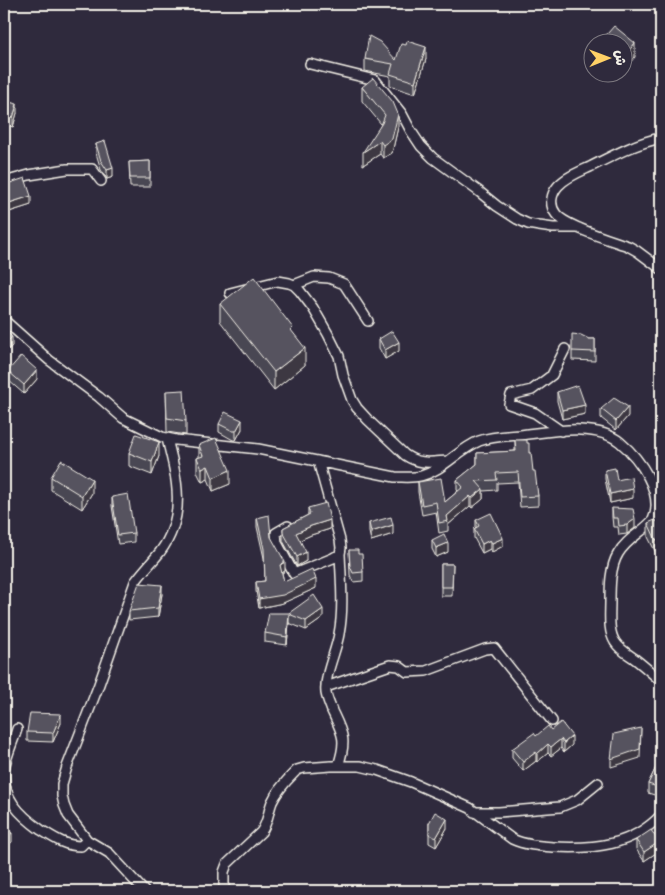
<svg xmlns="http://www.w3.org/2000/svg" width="665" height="895" font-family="Kalam,'Playpen Sans Arabic',sans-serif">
  <rect width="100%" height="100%" fill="#2f2a3d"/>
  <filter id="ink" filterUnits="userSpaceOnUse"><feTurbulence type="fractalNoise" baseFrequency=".02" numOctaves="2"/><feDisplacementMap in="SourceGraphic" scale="10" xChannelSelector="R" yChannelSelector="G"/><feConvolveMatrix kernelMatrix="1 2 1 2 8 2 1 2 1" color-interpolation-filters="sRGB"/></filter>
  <g filter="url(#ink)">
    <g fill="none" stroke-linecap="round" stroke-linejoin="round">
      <defs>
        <path id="street" d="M310,64L375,80L402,114L411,131L421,146L433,158L477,190L497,206L517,219L528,224L539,226L553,228H579
          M661,138C636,143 614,155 590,167C579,172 566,177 558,186C551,194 549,205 556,214C566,227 611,240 628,246L637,251L661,269
          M4,182L29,175L67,169H92L101,181
          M294,285L314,277L329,278L344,284L368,321
          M230,293L278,281L289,283L294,285L300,291L313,308L328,334L339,356L343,375L352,400L357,408L368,420L405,455C420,465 430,462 448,461
          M4,320L49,360L99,397L123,418L162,437L176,440L258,449L395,477C404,477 413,478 421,476C443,470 458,450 479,441C492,436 507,436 520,435C549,432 596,422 620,442C639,458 665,493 653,520C643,532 626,539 618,554C610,567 610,587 610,602C610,615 608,631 615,642C620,650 628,654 635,659C644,666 653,674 661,681
          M561,431L535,413L509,404L511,395L532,390L552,375L565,349
          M288,526L276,533L277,543L294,574L333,558L340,554L341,548L340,540L318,461
          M326,687L390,665L399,666L407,672L426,671L485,649L494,648L552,721
          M17,729C13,742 6,756 4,770C2,798 20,815 41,830C54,838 65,846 81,846L87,840
          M338,766C347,740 343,734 332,711C330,705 327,699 326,693C324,675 336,652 339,634C344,609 341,579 340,554
          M474,812H499L560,807L577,800L598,783
          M144,891L109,853L87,840L68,815L64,805L62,796V784L67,767L98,687L135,582C143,571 152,562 160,552C187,516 177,478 167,439
          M224,891V872L227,864L261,832C268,823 268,812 272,802C277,791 286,781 294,773L297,770L304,768L331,766H360L377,770L411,782L470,808L512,839C525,845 540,846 554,847C594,849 632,846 661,815"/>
      </defs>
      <use href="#street" stroke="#f4f1e8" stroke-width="12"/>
      <use href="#street" stroke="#2f2a3d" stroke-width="9"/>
    </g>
    <path fill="#4a4752" stroke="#f4f1e8" d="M365,59L396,60L426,59L415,94L390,86V76L365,71Z
      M362,87L398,127L392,153L383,158L380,154L363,165L381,124L362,101Z
      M4,107L17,113L13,127L4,124Z
      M96,144L113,177L107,179L101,170L96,153Z
      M150,161V187H130L129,162Z
      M4,185L31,205L9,212L4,197Z
      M220,304L293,333L305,365L274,390L220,321Z
      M379,339L399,351L385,359L379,348Z
      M589,339H595V361L572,360V351Z
      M8,371L37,379L24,394L8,380Z
      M166,391L186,421V435L167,432Z
      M557,392L585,414L562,419L557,401Z
      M601,409L628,416L616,430L601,418Z
      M219,424L242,429L236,440H233L219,432Z
      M515,440L527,443L538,496V506L520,507L518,482L497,483V490L483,491V499L472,508L470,506L448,525V531L439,533L436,512L422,515L418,492V482L445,502L458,491L457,490V480L477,464V453L515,451Z
      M199,445L230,484L213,491L208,479L202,482L197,472V458H199Z
      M129,453L159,456L152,475L129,466Z
      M605,470L617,480L633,498L610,503L605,479Z
      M51,477L92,493L82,509L51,490Z
      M112,497L134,533V542L118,544L112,506Z
      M308,508L330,529L311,535L300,540L306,561L297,566L283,541V528L308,515Z
      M612,508L635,528L627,534L619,535L618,527H613L612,517Z
      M257,518L271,537L285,571L282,573L284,582L316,588L283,603L259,608L256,591V582L265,581L264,558L257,527Z
      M476,520L503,546L492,552L490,549L482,553L474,538V529L476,527Z
      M661,520V552V551L656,553L648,537V523L658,522Z
      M369,523L393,534L371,541L369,532Z
      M432,540L448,552L436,557L432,549Z
      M349,550L358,554L363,572V581L353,582L350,575Z
      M441,564H453L452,596H441Z
      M162,594L158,617L129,620V611Z
      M289,613L323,618L306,630L289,623L287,645L265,642V633Z
      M61,723L53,742L27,741V732Z
      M551,730L572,745L564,752L561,748L551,756L548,753L537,762L536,761L523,771L512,758V749L536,736Z
      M661,757V797L648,793V784Z
      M429,823L447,828L436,847L429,843Z
      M636,840L659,851L644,861L636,849Z"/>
    <path fill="#3c3942" stroke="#f4f1e8" d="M635,43V57L622,72V59Z
      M426,47V59L415,94V82Z
      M17,104V113L13,127V118Z
      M398,114V127L392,153L383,158V145Z
      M380,141V154L363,165V152Z
      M113,168V177L107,179V170Z
      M31,196V205L9,212V203Z
      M12,337V346L4,354V345Z
      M399,342V351L385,359V350Z
      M305,348V365L274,390V372Z
      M37,370V379L24,394V385Z
      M585,405V414L562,419V410Z
      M628,407V416L616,430V421Z
      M242,420V429L236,440V431Z
      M159,442V456L152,475V462Z
      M208,466V479L202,482V469Z
      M230,470V484L213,491V478Z
      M92,479V493L82,509V496Z
      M483,489V499L472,508V498Z
      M633,489V498L610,503V494Z
      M470,496V506L448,525L447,516Z
      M635,519V528L627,534V525Z
      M330,520V529L311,535L296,542V533L311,526Z
      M393,525V534L371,541V532Z
      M503,538V546L492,552V543Z
      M661,538V551L656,553V540Z
      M490,540V549L482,553V544Z
      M448,543V552L436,557V548Z
      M306,552V561L297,566V557Z
      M285,562V571L280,574V565Z
      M316,579V588L283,603L259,608V599Z
      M162,585V594L158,617V608Z
      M323,609V618L306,630V621Z
      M289,614V623L287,645V637Z
      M61,714V723L53,742V733Z
      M641,728L640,758L611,767V759Z
      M572,736V745L564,752V743Z
      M561,739V748L551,756V747Z
      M548,744V753L537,762V754Z
      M536,752V761L523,771V762Z
      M447,819V828L436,847V838Z
      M12,833V842L4,848V839Z
      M659,842V851L644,861V852Z"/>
    <path fill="#56525f" stroke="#f4f1e8" d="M614,26L635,43L622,59V42H603L601,41Z
      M369,36L380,42L396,60L401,44L406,45L407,41L426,47L415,82L390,74L393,64L365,59Z
      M373,78L393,102L398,114L392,139L383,145L380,141L363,152L382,123L385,115L362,87Z
      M5,101L17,104L13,118L4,115V107Z
      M105,141L113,168L107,170L101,161L96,144Z
      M150,161V178H130L129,162Z
      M25,178L31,196L9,203L4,188V185Z
      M254,277L293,328L291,330L305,348L274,372L220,304Z
      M4,329L12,337L4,345Z
      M392,331L399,342L385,350L379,339Z
      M572,334L581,335L589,339H595V352L572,351Z
      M21,356L37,370L24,385L8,371Z
      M578,385L585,405L562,410L557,392Z
      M184,390L186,421L167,418L166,391Z
      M614,398L628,407L616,421L601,409Z
      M225,412L242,420L236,431H233L219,424Z
      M136,434L159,442L152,462L129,453Z
      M216,438L230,470L213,478L208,466L202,469L197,458L203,456L199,445Z
      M515,440H527V443H529V453H531L533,471H535L538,496L520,497L518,472L496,473L497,480L476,481L483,489L472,498L470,496L447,516L448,521L439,523L436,502L422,505L418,482L441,478L445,502L463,487L457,480L477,464V453L516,451Z
      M61,460L92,479L82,496L51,477Z
      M615,468L617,480L631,477L633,489L610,494L605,470Z
      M128,494L134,533L118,535L112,497Z
      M326,503L330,520L311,526L296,533L306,552L297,557L283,532V528L310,514L308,508Z
      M612,508L633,509L635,519L627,525L619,526L618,518H613Z
      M491,513L503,538L492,543L490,540L482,544L474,529L479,526L476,520Z
      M269,515L271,537L285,562L280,565L284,582L312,569L316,579L283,595L259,599L256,582L265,581L264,549L257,518Z
      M391,517L393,525L371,532L369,523Z
      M655,520L658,522L661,520V539V538L656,540L648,523Z
      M444,534L448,543L436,548L432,540Z
      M349,550H358V554H362L363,572L353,573L350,566Z
      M441,564H453L452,587H441Z
      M139,583L162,585L158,608L129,611Z
      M314,595L323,609L306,621L289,614L287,637L265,633L269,613H289Z
      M30,713L61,714L53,733L27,732Z
      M561,722L572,736L564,743L561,739L551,747L548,744L537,754L536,752L523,762L512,749L534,733L536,736L548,726L551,730Z
      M641,728L640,749L611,759L614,734Z
      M661,757V788L648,784Z
      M435,812L447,819L436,838L429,834V823Z
      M4,827L12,833L4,839Z
      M651,830L659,842L644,852L636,840Z"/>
  </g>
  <rect width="665" height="895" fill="none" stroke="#2f2a3d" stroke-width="20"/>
  <rect x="10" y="10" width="645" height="875" fill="none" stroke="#f4f1e8" stroke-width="2" filter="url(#ink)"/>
  <g transform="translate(608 58) rotate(89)"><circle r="24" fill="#2f2a3d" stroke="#7e7a81"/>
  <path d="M0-4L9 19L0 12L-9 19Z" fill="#ffd166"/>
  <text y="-8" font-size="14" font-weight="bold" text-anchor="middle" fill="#f4f1e8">ش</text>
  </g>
</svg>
